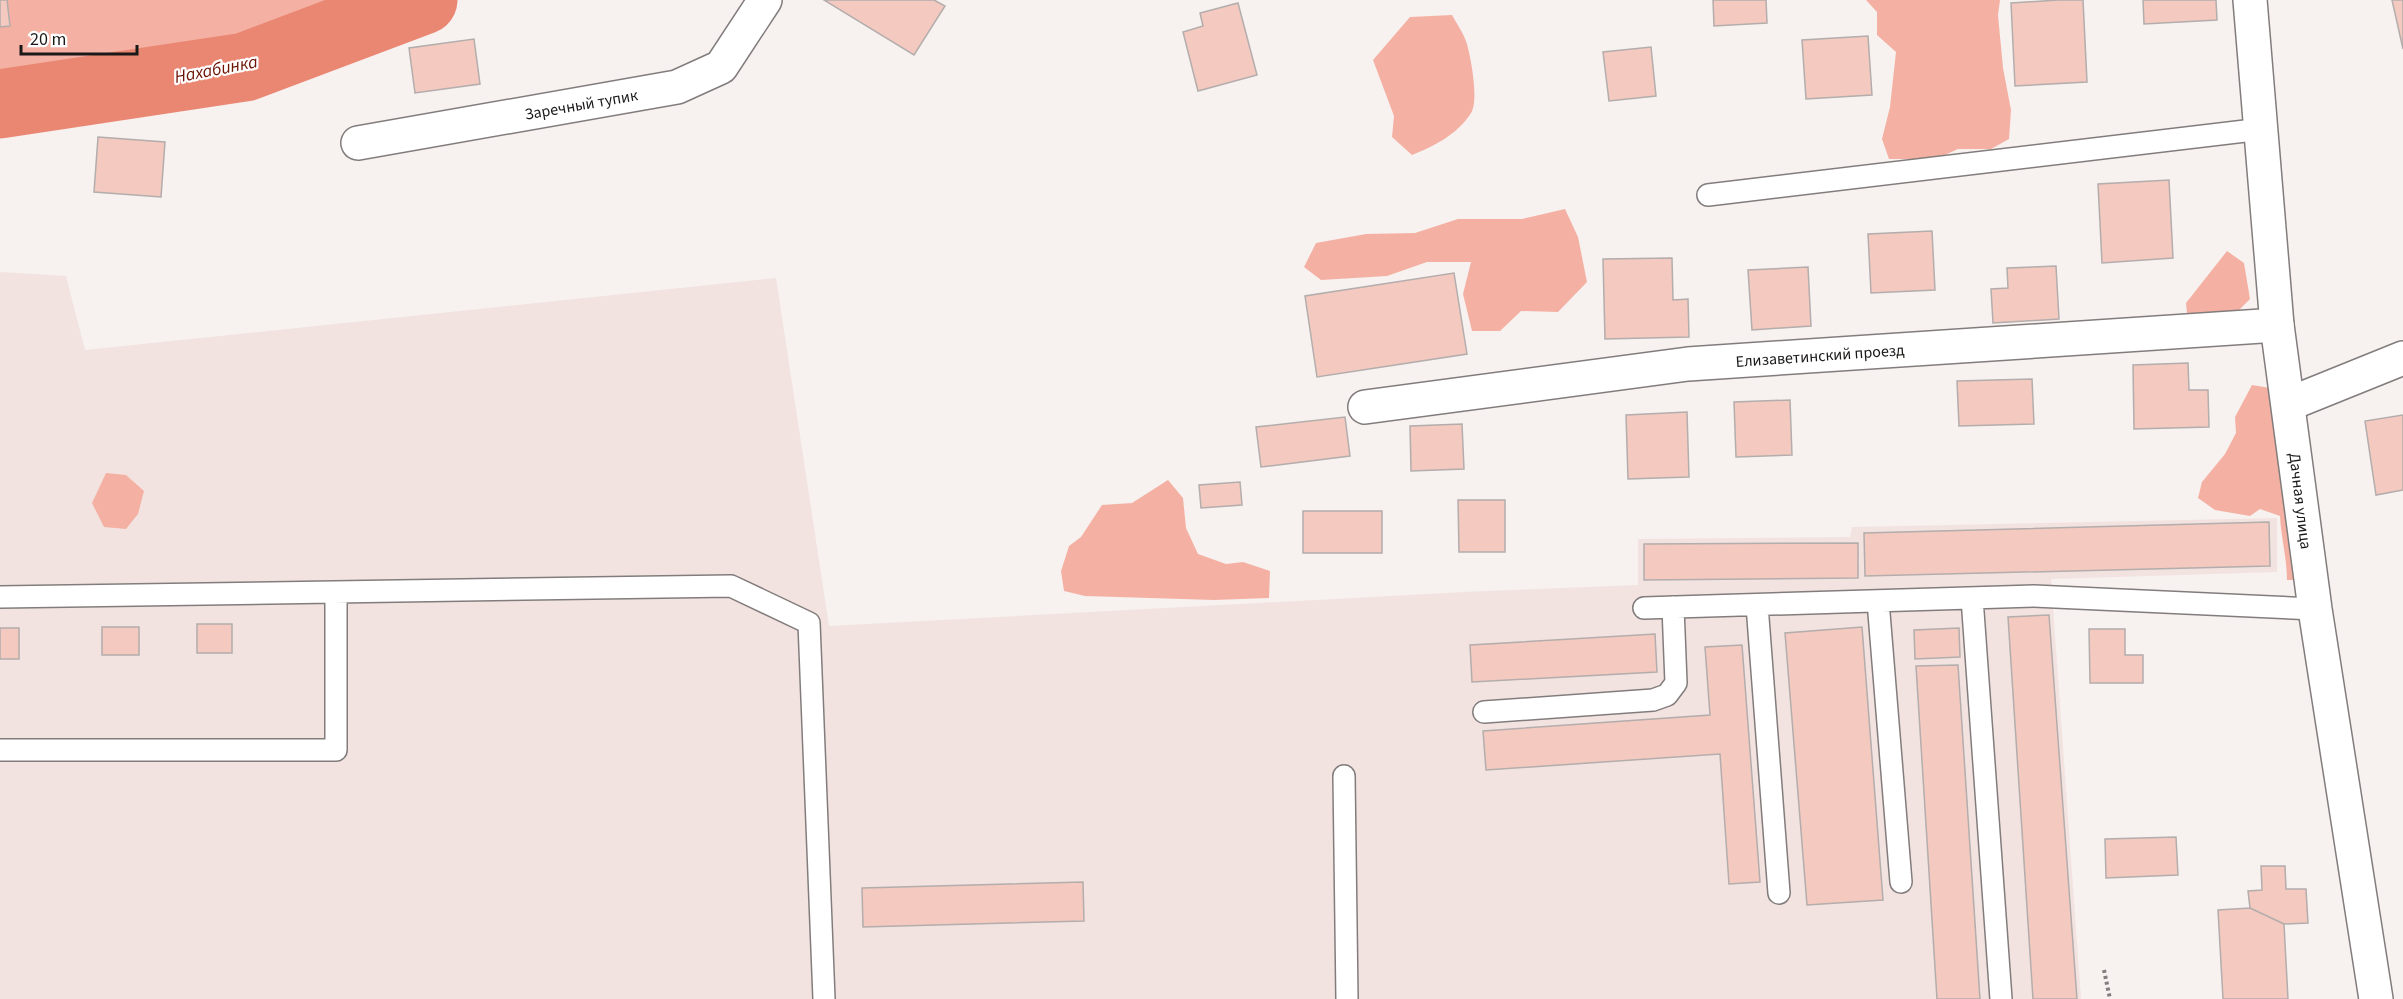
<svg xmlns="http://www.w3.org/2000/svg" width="2403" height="999" font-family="'Source Sans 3',sans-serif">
  <rect width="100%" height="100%" fill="#f7f1f0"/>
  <path fill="#f2e3e0" d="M0,272L66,276L85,350L776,278L829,626L1464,592L1638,585V539L1850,537L1852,527L2277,518V572L2051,579L2081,999H0Z"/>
  <path fill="#f4b1a3" d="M0,0H353L332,9L196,46L0,75Z
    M1866,0H2000L1998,15L2003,68L2011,110L2009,139L1991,149H1958L1936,159H1889L1882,139L1890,107L1896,52L1877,35V12Z
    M1452,15C1457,24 1464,34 1467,44C1471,59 1479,100 1471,113C1457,135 1434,146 1412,155L1392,137L1394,116L1373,60L1410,17Z
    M1565,209L1578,237L1587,282L1558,312L1521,311L1500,331H1472L1463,294L1471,262H1427L1387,276L1321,280L1304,267L1316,243L1366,234L1415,233L1458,219H1522Z
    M2227,251L2244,263L2250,299L2238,311L2211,314L2187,313L2186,303Z
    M2252,385L2270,388L2298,580H2287C2287,558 2281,538 2280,516L2260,509L2250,516L2215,510L2198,498L2202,482L2225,454L2236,433L2235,417Z
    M106,473L126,475L144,491L138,514L126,529L104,527L92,503Z
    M1168,480L1183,498L1186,528L1198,554L1226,564L1243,562L1270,571L1269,598L1214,600L1085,596L1064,591L1061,571L1069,546L1081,537L1102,505L1132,503Z"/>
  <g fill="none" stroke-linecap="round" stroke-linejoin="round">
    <path stroke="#ea8773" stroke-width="69" d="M0,104L245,67L423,0"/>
  </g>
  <path fill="#f4c9c0" stroke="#b3adac" stroke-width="1.5" d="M0,0H7L10,26L0,27Z
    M824,0H934L945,6L914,55Z
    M1713,0H1766L1767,23L1714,26Z
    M2058,0H2083L2087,82L2015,86L2011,3Z
    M2143,0H2216L2217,20L2144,24Z
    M2392,0H2403V49Z
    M1238,3L1257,75L1198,91L1183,32L1203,26L1200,13Z
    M1868,36L1872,95L1806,99L1802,40Z
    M474,39L480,84L415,93L409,48Z
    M1651,47L1656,96L1609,101L1603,52Z
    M98,137L165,142L161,197L94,192Z
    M2169,180L2173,258L2102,263L2098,184Z
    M1932,231L1935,290L1871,293L1868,234Z
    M1672,258L1673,300L1688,299L1689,337L1605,339L1603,259Z
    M2056,266L2059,319L1993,323L1991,289L2008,288L2007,268Z
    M1808,267L1811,326L1752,330L1748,270Z
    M1454,273L1467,354L1317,377L1305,296Z
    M2188,363L2189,390H2208L2209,427L2134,429L2133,365Z
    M2032,379L2034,424L1959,426L1957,381Z
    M1790,400L1792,455L1736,457L1734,402Z
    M1687,412L1689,477L1628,479L1626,415Z
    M2403,415V490L2376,495L2365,421Z
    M1345,417L1350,456L1261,467L1256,427Z
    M1462,424L1464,469L1411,471L1410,426Z
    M1240,482L1242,505L1201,508L1199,485Z
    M1458,500H1505V552H1459Z
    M1303,511H1382V553H1303Z
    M2269,522L2270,566L1865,576L1864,533Z
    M1858,543V578L1644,580V544Z
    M2049,615L2077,999H2033L2008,617Z
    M197,624H232V653H197Z
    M102,627H139V655H102Z
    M1862,627L1883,900L1807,905L1785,633Z
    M0,628H19V659H0Z
    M1959,628L1960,657L1915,659L1914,630Z
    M2089,629H2125V655H2143V683H2090Z
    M1655,634L1657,672L1472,682L1470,645Z
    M1742,645L1760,882L1729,884L1720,754L1486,770L1483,731L1710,715L1705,647Z
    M1958,665L1980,999H1937L1916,666Z
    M2176,837L2178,875L2106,878L2105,839Z
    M2261,866H2285L2286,889H2306L2308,923L2284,924L2250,908L2248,891L2262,890Z
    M1083,882L1084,921L863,927L862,888Z
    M2250,908L2284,924L2288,999H2223L2218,910Z"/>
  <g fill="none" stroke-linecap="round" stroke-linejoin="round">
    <defs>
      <path id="service" d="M1708,195L2262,129
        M0,597L731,586L809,623L824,999
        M1972,598L2001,999
        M1878,601L1901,882
        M1757,605L1779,893
        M1644,608L2034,596L2315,609
        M1484,712L1653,700L1667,695L1676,683L1673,607
        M0,750H336V592
        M1344,776L1347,999"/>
      <path id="minor" d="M358,143L677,87L721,67L765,0
        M2289,404L2403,358
        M1365,407L1688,364L2277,325"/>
      <path id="tertiary" d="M2250,0L2277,325L2315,609L2376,999"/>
    </defs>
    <use href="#service" stroke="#827d7c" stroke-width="24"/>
    <use href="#minor" stroke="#827d7c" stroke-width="36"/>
    <use href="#tertiary" stroke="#827d7c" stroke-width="36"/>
    <path stroke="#817e7d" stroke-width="4" stroke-dasharray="3 3" stroke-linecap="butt" d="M2104,970L2110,999"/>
    <use href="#service" stroke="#fff" stroke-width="21"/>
    <use href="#minor" stroke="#fff" stroke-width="33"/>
    <use href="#tertiary" stroke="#fff" stroke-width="33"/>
  </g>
  <g text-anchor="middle" stroke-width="4.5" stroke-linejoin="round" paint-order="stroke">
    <g font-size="16" fill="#1b1918" stroke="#fff">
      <text transform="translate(581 104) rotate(-10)" y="6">Заречный тупик</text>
      <text transform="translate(1820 355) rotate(-4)" y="6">Елизаветинский проезд</text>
      <text transform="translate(2301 501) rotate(83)" y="6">Дачная улица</text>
    </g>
    <g font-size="18" font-style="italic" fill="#6d1406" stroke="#fff">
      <text transform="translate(216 69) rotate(-11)" y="6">Нахабинка</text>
    </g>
  </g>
  <path d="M21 45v9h116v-9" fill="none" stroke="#1b1918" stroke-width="3"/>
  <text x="30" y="45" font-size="18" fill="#1b1918" stroke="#ffffff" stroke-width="4.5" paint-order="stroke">20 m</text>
</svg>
